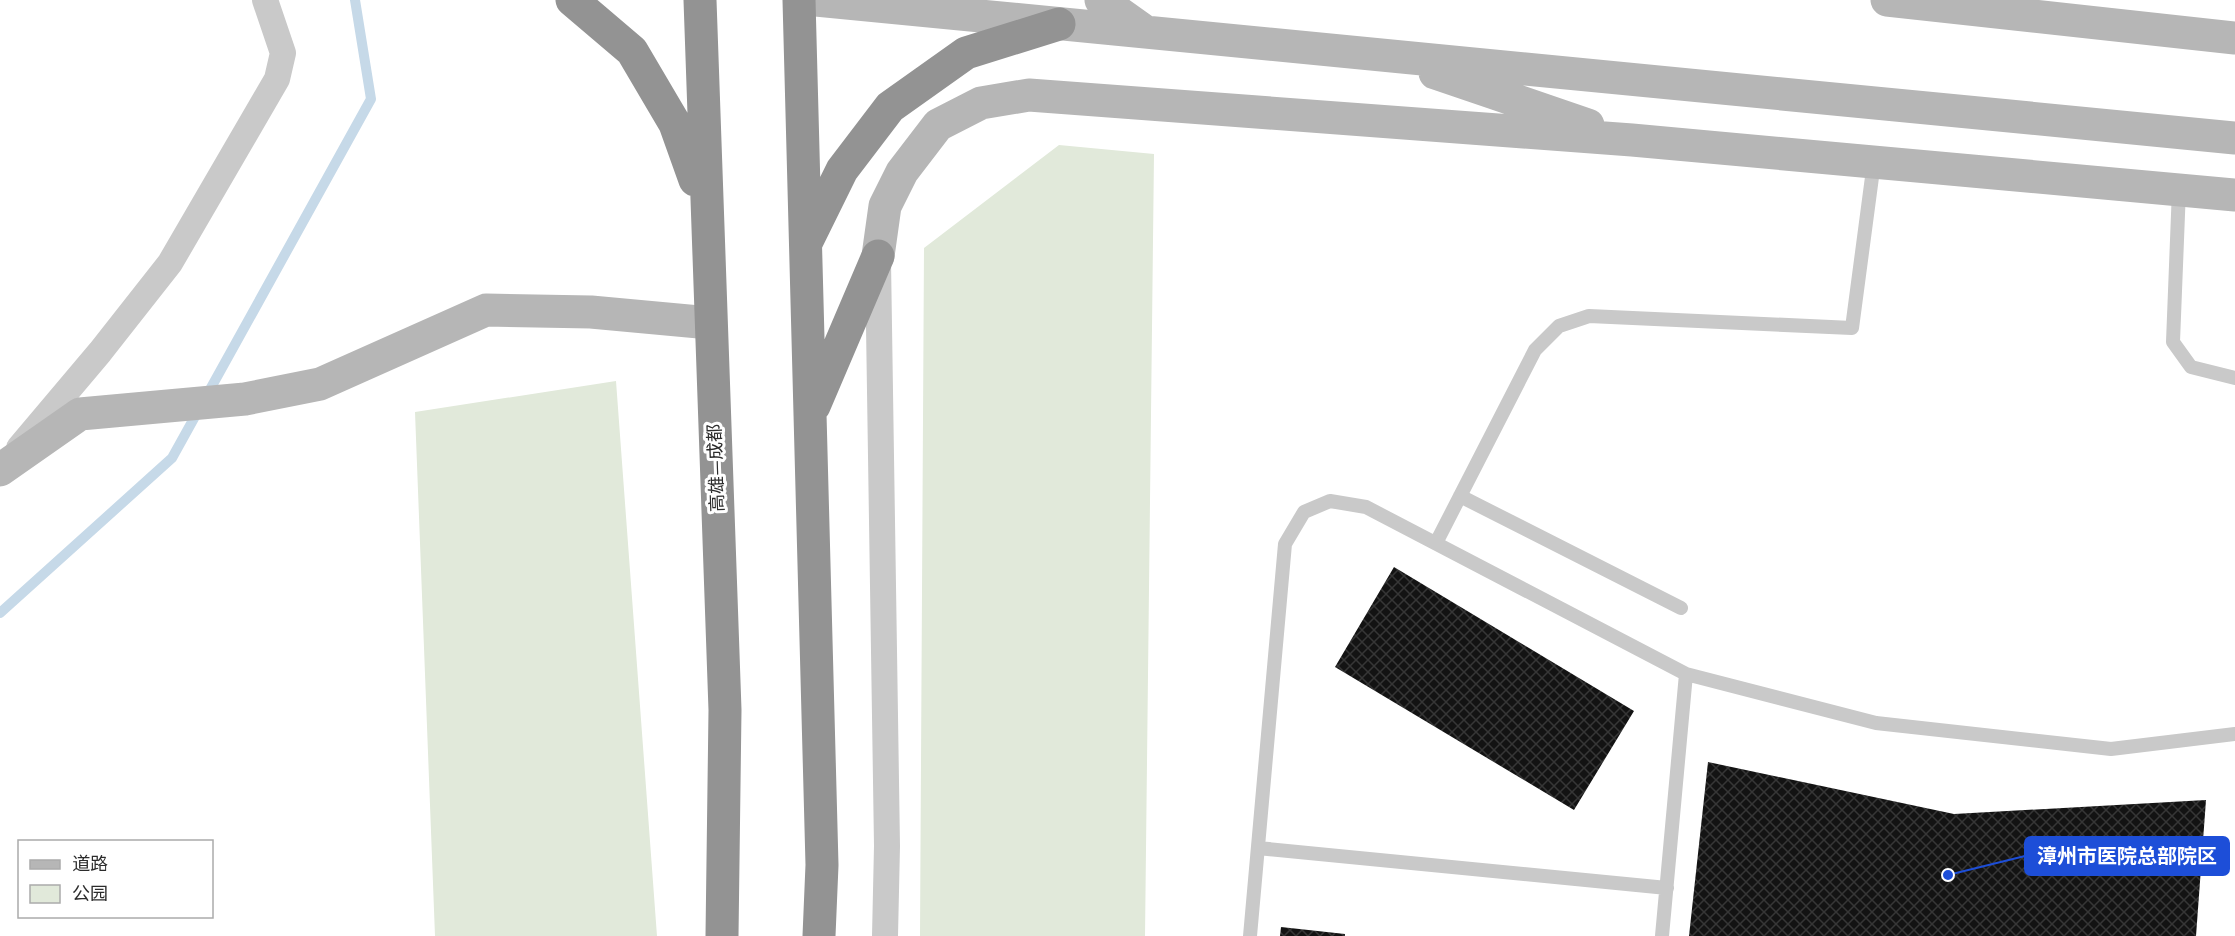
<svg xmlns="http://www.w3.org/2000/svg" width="2235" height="936" font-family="'Exo 2','Noto Sans SC',sans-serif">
  <defs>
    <pattern id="building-cross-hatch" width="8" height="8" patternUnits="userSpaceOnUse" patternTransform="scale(1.5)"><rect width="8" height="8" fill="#131313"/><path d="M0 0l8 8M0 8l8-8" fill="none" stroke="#363636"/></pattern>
  </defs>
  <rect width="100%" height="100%" fill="#fff"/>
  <path fill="#e1e9da" d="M1059,145L1154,154L1145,936H920L924,248Z
    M616,381L657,936H435L415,412Z"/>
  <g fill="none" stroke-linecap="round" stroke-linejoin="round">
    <path stroke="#c6d9e8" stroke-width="10" d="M0,613L172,458L371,99L355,0"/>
  </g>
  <path fill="url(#building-cross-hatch)" d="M1394,567L1634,711L1574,810L1335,667Z
    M1708,762L1954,814L2206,800L2196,936H1689Z
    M1281,927L1345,934V936H1280Z"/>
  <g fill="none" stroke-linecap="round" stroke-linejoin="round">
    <path stroke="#c9c9c9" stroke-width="14" d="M2179,189L2173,342L2191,367L2235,378
      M1460,496L1681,608
      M1436,543L1535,350L1559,326L1589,316L1852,328L1874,162
      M1258,848L1667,888
      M1250,936L1285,544L1304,512L1330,501L1366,507L1686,674L1876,723L2111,749L2235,734
      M1662,936L1686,674"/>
    <path stroke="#c9c9c9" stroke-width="26" d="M878,261L887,846L885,936
      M19,448L100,352L170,263L277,79L283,53L265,0"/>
    <path stroke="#b6b6b6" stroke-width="33" d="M816,0L2235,138
      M1101,0L1143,30
      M1887,0L2235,38
      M1435,73L1588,125
      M878,256L885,206L902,172L938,125L981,103L1029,95L1632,140L2235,195
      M0,470L80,414L245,399L320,384L486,310L591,312L710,323"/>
    <path stroke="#939393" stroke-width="33" d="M572,0L632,51L675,124L695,180
      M700,0L725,710L722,936
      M799,0L822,865L819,936
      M807,241L842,170L890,107L966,53L1059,24
      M814,406L878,256"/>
  </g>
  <g text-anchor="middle" stroke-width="6" stroke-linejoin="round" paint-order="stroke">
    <g font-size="18" fill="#2c2c2c" stroke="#fff">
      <text transform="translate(716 468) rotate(-92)" y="6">高雄—成都</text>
    </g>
  </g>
  <path fill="none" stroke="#1d4ed8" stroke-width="2" d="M1948 875L2025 856"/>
  <circle fill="#1d4ed8" stroke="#fff" stroke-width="2" cx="1948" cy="875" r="6"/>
  <rect fill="#1d4ed8" stroke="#1d4ed8" stroke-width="2" x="2025" y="837" width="204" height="38" rx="6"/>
  <g font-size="20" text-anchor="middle" font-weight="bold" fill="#fff">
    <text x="2127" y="863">漳州市医院总部院区</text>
  </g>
  <rect x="18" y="840" width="195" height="78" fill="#ffffff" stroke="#ababab" stroke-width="1.5"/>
  <rect x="30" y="860" width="30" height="9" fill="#b6b6b6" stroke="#ababab" stroke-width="1.5"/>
  <text x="72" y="870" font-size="18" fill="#2c2c2c">道路</text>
  <rect x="30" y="885" width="30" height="18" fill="#e1e9da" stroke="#ababab" stroke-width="1.5"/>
  <text x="72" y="900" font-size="18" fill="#2c2c2c">公园</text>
</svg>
